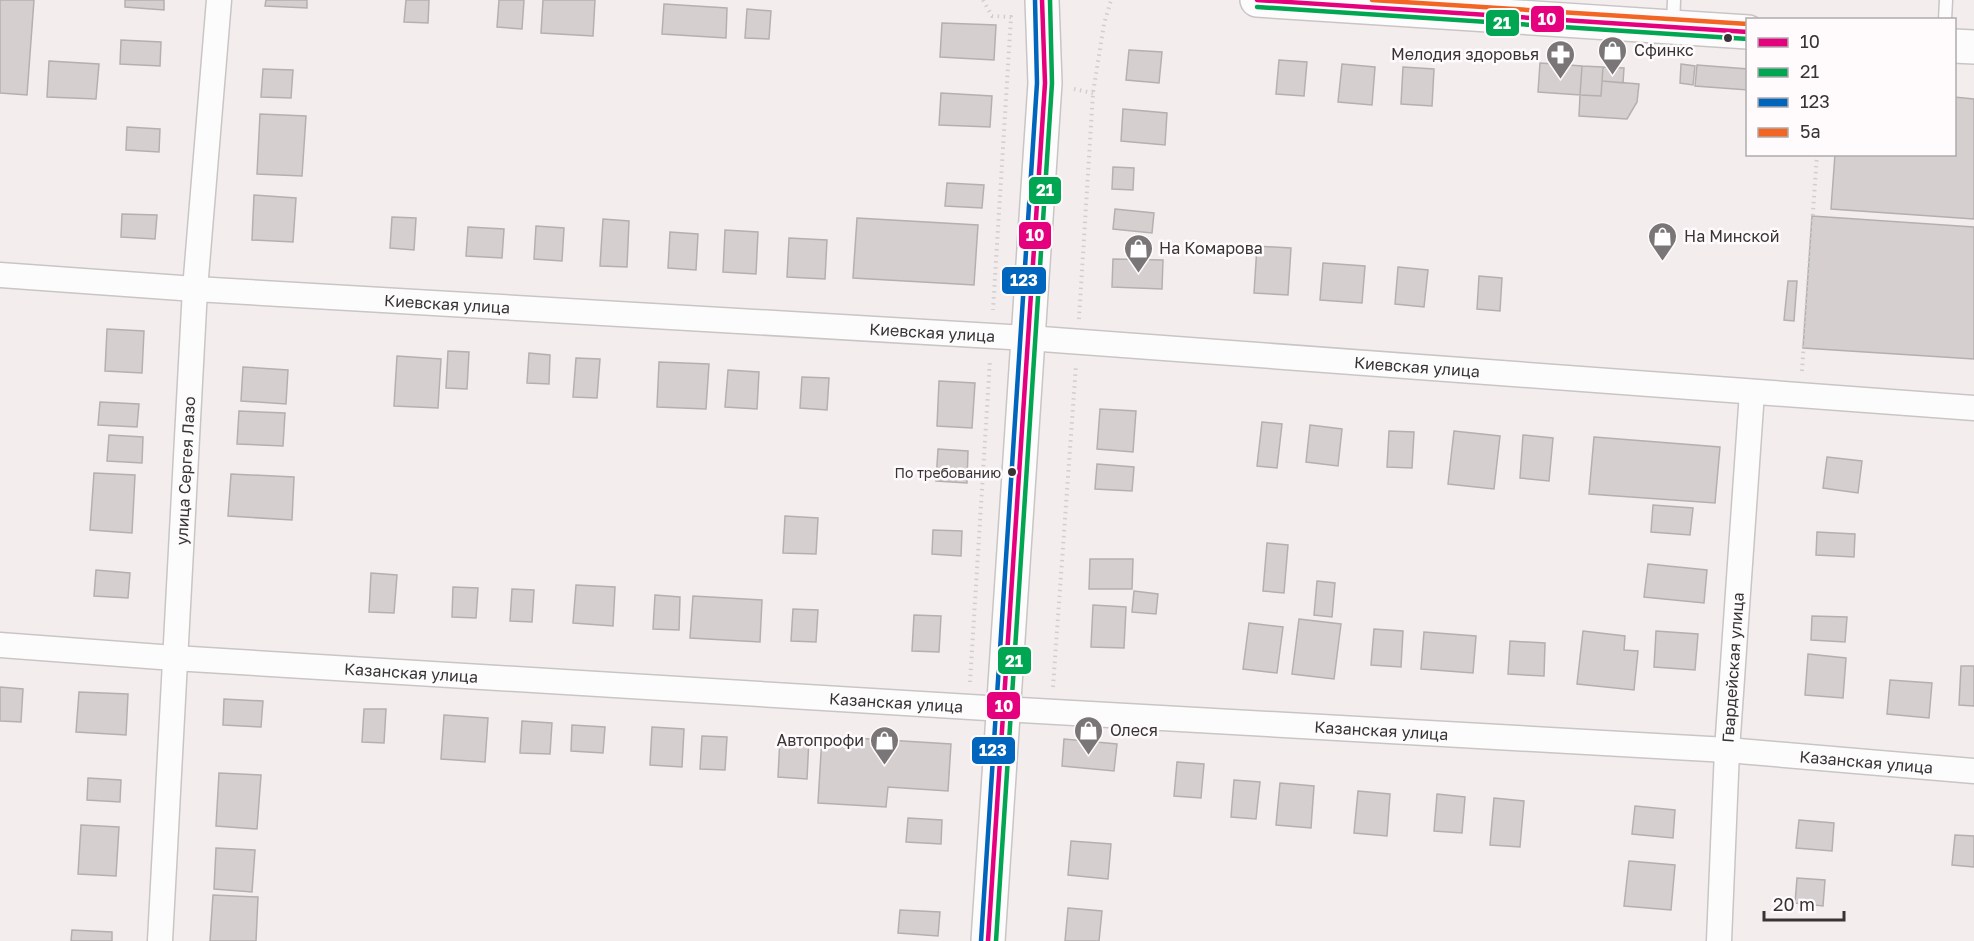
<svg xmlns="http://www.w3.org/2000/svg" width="1974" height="941" font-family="'Golos Text',sans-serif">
  <rect width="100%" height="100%" fill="#f4edee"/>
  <path fill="#d5cfd0" stroke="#b5b0b0" stroke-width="1.5" d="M0,0H34L27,95L0,93Z
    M125,0H164V10L125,7Z
    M266,0H307V8L265,6Z
    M406,0H429L428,23L404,22Z
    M499,0H524L522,29L497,27Z
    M543,0H595L593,36L541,33Z
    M664,4L727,8L726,38L662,34Z
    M747,9L771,11L769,39L745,38Z
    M942,23L996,25L994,60L940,57Z
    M121,40L161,42L160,66L120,64Z
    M1129,50L1162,52L1159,83L1126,80Z
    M1279,60L1307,62L1304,96L1276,94Z
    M49,61L99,64L96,99L47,97Z
    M1540,63L1582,66L1580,95L1538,92Z
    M1342,64L1375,67L1372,105L1338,102Z
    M1681,64L1695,66L1693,85L1680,83Z
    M1697,65L1748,69V90L1695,86Z
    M1582,66L1603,67L1601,96L1580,95Z
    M1403,67L1434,69L1432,106L1401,104Z
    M1603,67L1624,68L1623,83L1602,81Z
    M263,69L293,70L291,98L261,97Z
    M1602,81L1639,84L1637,102L1627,119L1579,116L1580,95L1601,96Z
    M941,93L992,96L990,127L939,125Z
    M1954,97L1974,99V219L1831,209L1835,154H1954Z
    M1123,109L1167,113L1165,145L1121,141Z
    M260,114L306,116L302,176L257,174Z
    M127,127L160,129L159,152L126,150Z
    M1113,167L1134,168L1133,190L1112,189Z
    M947,183L984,185L982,208L945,206Z
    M254,195L296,198L293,242L252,240Z
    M1115,209L1154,213L1152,233L1113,229Z
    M122,214L157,215L155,239L121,237Z
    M1812,216L1974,227V359L1803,348Z
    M392,217L416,218L414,250L390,248Z
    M857,218L978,225L974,285L853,278Z
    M603,219L629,221L627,267L600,266Z
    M536,226L564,228L562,261L534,259Z
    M468,227L504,229L502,258L466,256Z
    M725,230L758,232L756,274L723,272Z
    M670,232L698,234L696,270L668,268Z
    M789,238L827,240L825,279L787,277Z
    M1257,246L1291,248L1288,295L1254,293Z
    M1113,259L1163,260L1162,289L1112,287Z
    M1323,263L1365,266L1362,303L1320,300Z
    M1398,267L1428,270L1424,307L1395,304Z
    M1479,276L1502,278L1500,311L1477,309Z
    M1788,281H1797L1794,321L1784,320Z
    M107,329L144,331L142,373L105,371Z
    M448,351L469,352L467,389L446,388Z
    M529,353L550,355L549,384L527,383Z
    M397,356L441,359L438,408L394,406Z
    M576,358L600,359L597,398L573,397Z
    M659,362L709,364L706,409L657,407Z
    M243,367L288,370L286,404L241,401Z
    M728,370L759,372L757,409L725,407Z
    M802,377L829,378L827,410L800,408Z
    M939,381L975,383L972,428L937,426Z
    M100,402L139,404L137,427L98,425Z
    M1100,409L1136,411L1133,452L1097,449Z
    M239,411L285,413L283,446L237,444Z
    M1262,422L1282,424L1277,468L1257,466Z
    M1310,425L1342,429L1338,466L1306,462Z
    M1389,431L1414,432L1412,468L1387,467Z
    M1454,431L1500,436L1494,489L1448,484Z
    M109,435L143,437L142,463L107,461Z
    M1523,435L1553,438L1549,481L1520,478Z
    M1594,437L1720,447L1715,503L1589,494Z
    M938,449L968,451L967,483L936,481Z
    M1827,457L1862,461L1858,493L1823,488Z
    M1097,464L1134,467L1132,491L1095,489Z
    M94,473L135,475L132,533L90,530Z
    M231,474L294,477L292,520L228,516Z
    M1653,505L1693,508L1690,535L1651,532Z
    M785,516L818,518L816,554L783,553Z
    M933,530L962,531L961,556L932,554Z
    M1817,532L1855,534L1854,557L1816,555Z
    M1267,543L1288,545L1284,593L1263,591Z
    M1090,559H1133L1132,589H1089Z
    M1648,564L1707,570L1704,603L1644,597Z
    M96,570L130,573L128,598L94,596Z
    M371,573L397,575L394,613L369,612Z
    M1317,581L1335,583L1332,617L1314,615Z
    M576,585L615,587L613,626L573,623Z
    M453,587L478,588L476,618L452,617Z
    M512,589L534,590L532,622L510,621Z
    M1134,591L1158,594L1156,614L1132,612Z
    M655,595L680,597L679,630L653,629Z
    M693,596L762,600L760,642L690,638Z
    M1093,605L1126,607L1124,648L1091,647Z
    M793,609L818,610L816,642L791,641Z
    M914,615L941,616L939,652L912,651Z
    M1812,616L1847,617L1845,642L1811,640Z
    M1299,619L1341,624L1334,679L1292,674Z
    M1249,623L1283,627L1277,673L1243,669Z
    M1374,629L1403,631L1401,667L1371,665Z
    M1583,631L1625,636L1624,650L1638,651L1634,690L1577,684Z
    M1656,631L1698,634L1695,670L1654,667Z
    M1424,632L1476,636L1473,673L1421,669Z
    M1510,641L1545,643L1544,676L1508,674Z
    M1808,654L1846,658L1843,698L1805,695Z
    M1961,666H1974V706L1959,705Z
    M1890,680L1932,683L1929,718L1887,714Z
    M0,687L23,689L21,722L0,721Z
    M79,692L128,694L126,735L76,732Z
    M224,699L263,701L261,727L223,725Z
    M364,709H386L384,743L362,742Z
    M444,715L488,718L485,762L441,759Z
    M522,721L552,723L550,754L520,753Z
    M572,725L605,727L603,753L571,751Z
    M652,727L684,729L682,767L650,765Z
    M702,736L727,737L725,770L700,769Z
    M822,736L951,744L948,791L888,787L886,807L818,803Z
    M780,737L809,739L807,779L778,777Z
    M1064,739L1117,744L1114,771L1062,766Z
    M1177,762L1204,764L1201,798L1174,796Z
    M219,773L261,775L257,829L216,826Z
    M88,778L121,780L120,802L87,800Z
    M1234,780L1260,782L1256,819L1231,817Z
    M1280,783L1314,786L1311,828L1276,825Z
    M1358,791L1390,794L1387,836L1354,833Z
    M1437,794L1465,797L1462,833L1434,831Z
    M1494,798L1524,801L1520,847L1490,845Z
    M1635,806L1675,810L1673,838L1632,834Z
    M908,818L942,820L941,844L906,842Z
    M1799,820L1834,823L1832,851L1796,848Z
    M81,825L119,827L116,876L78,874Z
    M1955,835L1974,836V867L1952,865Z
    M1071,841L1111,844L1108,879L1068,875Z
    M216,848L255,850L252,892L214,889Z
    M1629,861L1675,865L1671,910L1624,906Z
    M1797,878L1825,880L1823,906L1795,903Z
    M213,895L258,897L256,941H210Z
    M1068,908L1102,911L1099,941H1065Z
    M900,910L940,912L938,936L898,933Z
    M72,930L112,932V941H71Z"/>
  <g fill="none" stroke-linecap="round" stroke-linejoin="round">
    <defs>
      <path id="lane" d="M1945,20L1946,0
        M1673,26L1674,0"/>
      <g id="street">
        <path id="s1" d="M0,275L195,289L1028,338L1974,408"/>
        <path id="s2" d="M0,645L174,658L1003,709L1727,750L1974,771"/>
        <path id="s3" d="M160,941L195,289L219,0"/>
        <path id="s4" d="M1719,941L1727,750L1752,392"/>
      </g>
      <path id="secondary" d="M1257,0L1748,32
        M1954,46L1974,47
        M988,941L1045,83L1042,0"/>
    </defs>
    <use href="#lane" stroke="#cac5c5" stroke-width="15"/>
    <use href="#street" stroke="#cac5c5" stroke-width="27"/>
    <use href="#secondary" stroke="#cac5c5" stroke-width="36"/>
    <path stroke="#d1cecf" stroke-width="4" stroke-dasharray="1.5 4.5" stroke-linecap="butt" d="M983,0L992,16L1011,17L993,310
      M1074,89L1093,93
      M1079,319L1093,93L1104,24L1111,0
      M1802,371L1817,154
      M970,682L990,360
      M1053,687L1076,365"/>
    <use href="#lane" stroke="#fdfcfc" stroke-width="12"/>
    <use href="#street" stroke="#fdfcfc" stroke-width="24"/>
    <use href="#secondary" stroke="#fdfcfc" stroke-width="33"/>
    <defs>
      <path id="bus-1" d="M1257,0L1748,32
        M988,941L1045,83L1042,0"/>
      <path id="bus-2" d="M1257,7L1748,39
        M996,941L1052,83L1050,0"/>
      <path id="bus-3" d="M981,941L1037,83L1035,0"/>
      <path id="bus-4" d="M1372,0L1748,24"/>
    </defs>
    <use href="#bus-1" stroke="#fffafb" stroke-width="9"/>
    <use href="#bus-2" stroke="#fffafb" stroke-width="9"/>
    <use href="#bus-3" stroke="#fffafb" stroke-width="9"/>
    <use href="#bus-4" stroke="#fffafb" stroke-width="9"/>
    <use href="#bus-1" stroke="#e5007d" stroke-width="4.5"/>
    <use href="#bus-2" stroke="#00a651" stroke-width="4.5"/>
    <use href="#bus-3" stroke="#0065bd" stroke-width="4.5"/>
    <use href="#bus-4" stroke="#f26522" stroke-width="4.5"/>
  </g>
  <defs>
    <symbol id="shop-pin" viewBox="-11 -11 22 30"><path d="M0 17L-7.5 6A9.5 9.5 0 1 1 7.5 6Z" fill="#7a7576" stroke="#fffafb"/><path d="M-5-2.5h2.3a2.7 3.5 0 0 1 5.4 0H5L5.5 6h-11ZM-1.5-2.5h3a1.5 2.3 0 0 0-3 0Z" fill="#fff"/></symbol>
    <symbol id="pharmacy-pin" viewBox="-11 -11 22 30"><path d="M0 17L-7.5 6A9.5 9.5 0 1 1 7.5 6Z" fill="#7a7576" stroke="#fffafb"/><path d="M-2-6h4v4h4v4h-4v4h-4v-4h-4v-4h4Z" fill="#fff"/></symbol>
  </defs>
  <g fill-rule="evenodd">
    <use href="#shop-pin" x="1596" y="34" width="33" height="45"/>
    <use href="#pharmacy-pin" x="1544" y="38" width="33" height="45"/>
    <use href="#shop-pin" x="1646" y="220" width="33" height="45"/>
    <use href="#shop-pin" x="1122" y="232" width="33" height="45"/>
    <use href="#shop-pin" x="1072" y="714" width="33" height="45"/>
    <use href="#shop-pin" x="868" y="724" width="33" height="45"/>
  </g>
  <g fill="#383435" stroke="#fffafb" stroke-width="2">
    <circle cx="1728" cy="38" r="5"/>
    <circle cx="1012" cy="472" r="5"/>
  </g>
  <g text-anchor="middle" stroke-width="5" stroke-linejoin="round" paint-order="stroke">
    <g font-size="14" fill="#383435" stroke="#fffafb" text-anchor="end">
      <text x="1001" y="478">По требованию</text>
    </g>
    <g font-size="16" fill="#383435" stroke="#fffafb" text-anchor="start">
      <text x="1634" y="56">Сфинкс</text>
      <text x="1539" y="60" text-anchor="end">Мелодия здоровья</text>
      <text x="1684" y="242">На Минской</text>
      <text x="1159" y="254">На Комарова</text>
      <text x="1110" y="736">Олеся</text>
      <text x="864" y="746" text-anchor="end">Автопрофи</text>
    </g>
    <g font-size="16" fill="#383435" stroke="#fffafb">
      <text dy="6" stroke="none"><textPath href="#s1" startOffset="448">Киевская улица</textPath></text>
      <text dy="6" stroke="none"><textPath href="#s1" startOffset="934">Киевская улица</textPath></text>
      <text dy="6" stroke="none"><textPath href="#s1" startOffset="1420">Киевская улица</textPath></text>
      <text dy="6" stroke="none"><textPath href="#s3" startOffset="471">улица Сергея Лазо</textPath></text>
      <text dy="6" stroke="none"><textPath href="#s4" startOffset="274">Гвардейская улица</textPath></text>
      <text dy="6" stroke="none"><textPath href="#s2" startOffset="412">Казанская улица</textPath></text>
      <text dy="6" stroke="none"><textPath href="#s2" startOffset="898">Казанская улица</textPath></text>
      <text dy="6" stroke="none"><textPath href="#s2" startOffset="1384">Казанская улица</textPath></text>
      <text dy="6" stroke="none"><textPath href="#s2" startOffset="1870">Казанская улица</textPath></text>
    </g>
  </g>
  <g stroke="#fffafb" stroke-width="2">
    <rect x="1530" y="5" width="35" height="28" rx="6" fill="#e5007d"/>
    <rect x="1485" y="9" width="35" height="28" rx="6" fill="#00a651"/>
    <rect x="1028" y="176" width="34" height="29" rx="6" fill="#00a651"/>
    <rect x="1018" y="221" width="34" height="29" rx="6" fill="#e5007d"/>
    <rect x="1001" y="266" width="46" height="29" rx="6" fill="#0065bd"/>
    <rect x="997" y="646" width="35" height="29" rx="6" fill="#00a651"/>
    <rect x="986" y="691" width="35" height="29" rx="6" fill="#e5007d"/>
    <rect x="971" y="736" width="45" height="29" rx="6" fill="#0065bd"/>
  </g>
  <g font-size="16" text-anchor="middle" font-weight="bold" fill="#fff">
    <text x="1547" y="25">10</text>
    <text x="1502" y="29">21</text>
    <text x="1045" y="196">21</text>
    <text x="1035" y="241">10</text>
    <text x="1024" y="286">123</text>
    <text x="1014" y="667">21</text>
    <text x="1004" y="712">10</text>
    <text x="993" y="756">123</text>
  </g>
  <rect x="1746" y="18" width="210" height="138" fill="#fffafb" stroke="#afabac" stroke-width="1.5"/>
  <rect x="1758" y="38" width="30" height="9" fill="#e5007d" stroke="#afabac" stroke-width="1.5"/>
  <text x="1800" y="48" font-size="18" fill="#383435">10</text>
  <rect x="1758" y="68" width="30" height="9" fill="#00a651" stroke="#afabac" stroke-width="1.5"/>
  <text x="1800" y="78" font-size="18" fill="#383435">21</text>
  <rect x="1758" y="98" width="30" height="9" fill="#0065bd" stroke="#afabac" stroke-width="1.5"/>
  <text x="1800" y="108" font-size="18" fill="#383435">123</text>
  <rect x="1758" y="128" width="30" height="9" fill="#f26522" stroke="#afabac" stroke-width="1.5"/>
  <text x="1800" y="138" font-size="18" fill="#383435">5а</text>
  <path d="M1764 911v9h80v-9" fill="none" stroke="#383435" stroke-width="3"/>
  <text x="1773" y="911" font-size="18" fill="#383435" stroke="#fffafb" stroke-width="4.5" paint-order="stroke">20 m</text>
</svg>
